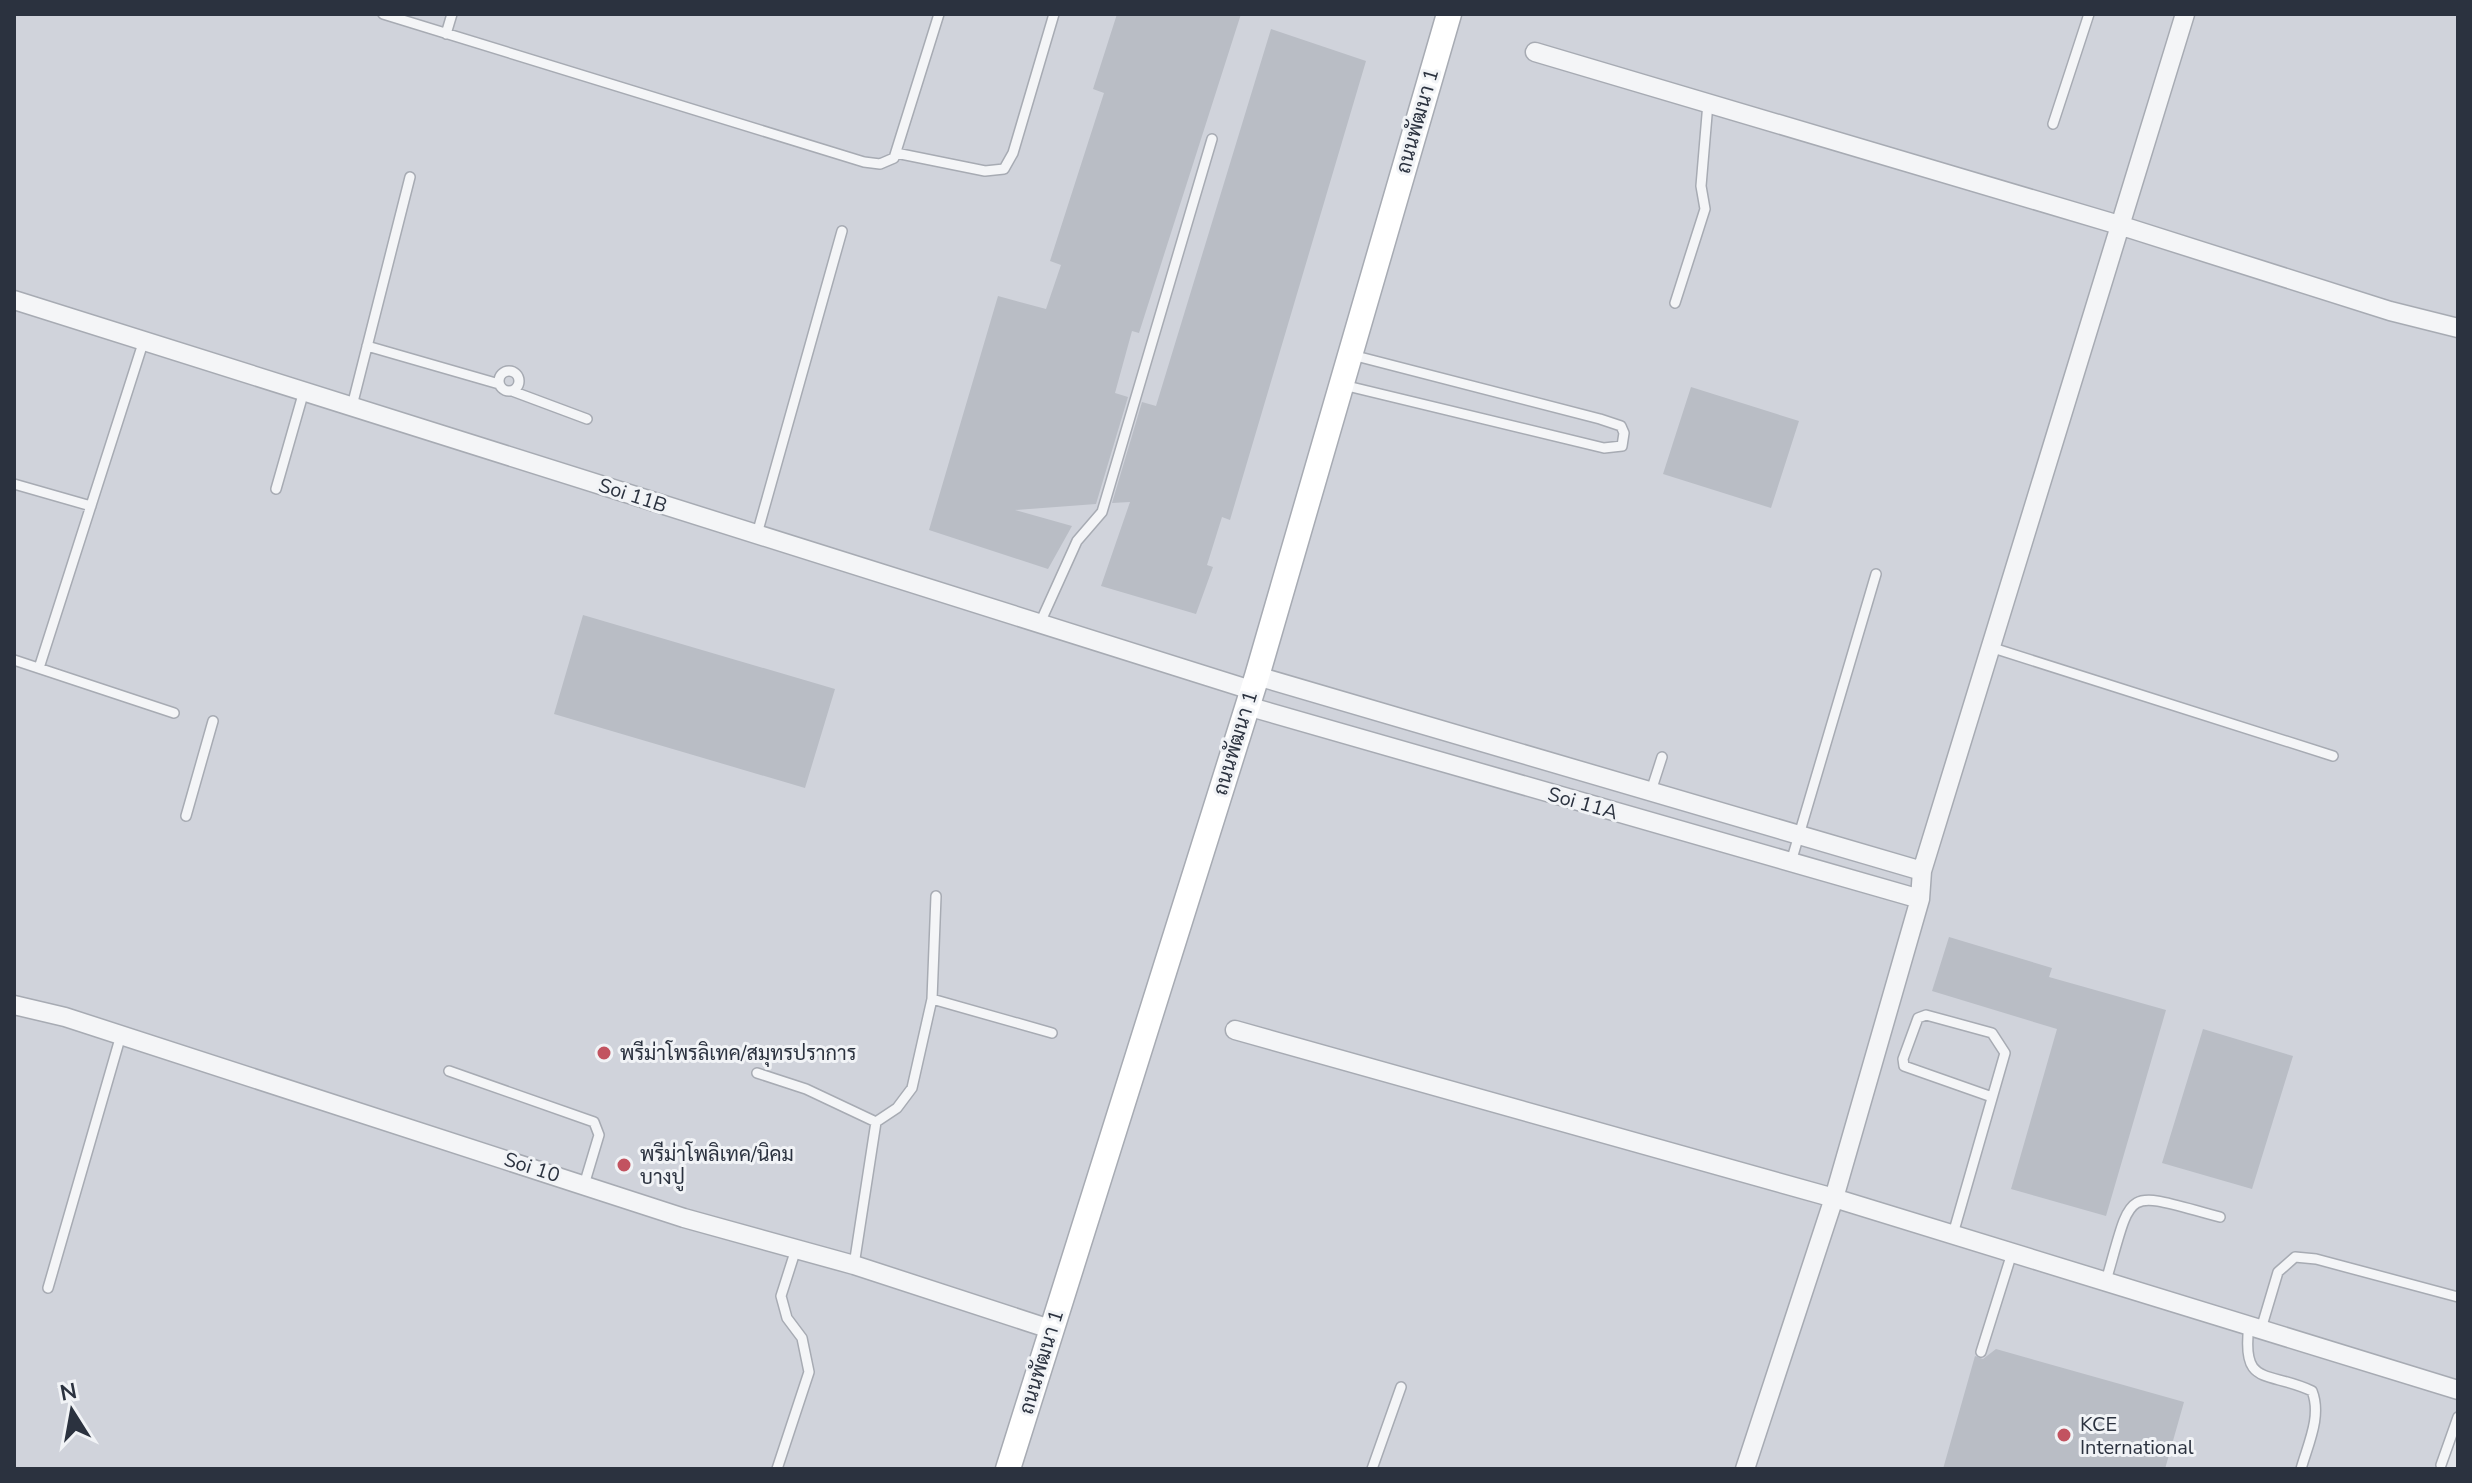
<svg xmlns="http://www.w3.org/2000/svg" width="2472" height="1483" font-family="'Nunito Sans',Sarabun,sans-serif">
  <rect width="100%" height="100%" fill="#e2e4e9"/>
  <path fill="#d0d3db" d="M14,14H2458V1427L2443,1469H14Z"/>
  <path fill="#b9bdc5" d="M1117,14H1241L1139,333L1132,331L1115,393L1128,397L1096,504L1015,510L1072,526L1048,569L929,530L998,296L1046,309L1061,265L1050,261L1104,93L1093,89Z
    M1271,29L1366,61L1230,520L1222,517L1207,565L1213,567L1196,614L1101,586L1130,502L1112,503L1142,402L1156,406Z
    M1691,387L1799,421L1771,508L1663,474Z
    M583,615L835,689L805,788L554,714Z
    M1949,937L2052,968L2049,977L2166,1010L2106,1216L2011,1189L2057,1029L1932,991Z
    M2203,1029L2293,1056L2252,1189L2162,1163Z
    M1996,1349L2184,1402L2165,1469H1943L1975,1356L1983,1359Z"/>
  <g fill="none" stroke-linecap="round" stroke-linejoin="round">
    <defs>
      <path id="lane" d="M383,14L864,162L880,164L894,158L939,14
        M446,34L452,14
        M2053,124L2089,14
        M896,153L985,171L1004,169L1013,153L1054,14
        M1675,303L1705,209L1701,186L1708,103
        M367,346L499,384
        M499 381a10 10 0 1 1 20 0a10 10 0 1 1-20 0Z
        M1343,385L1604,448L1622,446L1624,433L1621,426L1600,419L1352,355
        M512,391L587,419
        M352,406L410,177
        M14,484L91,506
        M276,489L304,391
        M757,534L842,231
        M1040,623L1077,541L1102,512L1212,139
        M1990,647L2333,756
        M14,660L174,713
        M39,668L144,340
        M1651,791L1662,757
        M186,816L213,721
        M1791,862L1876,574
        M932,999L1052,1033
        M449,1071L594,1122L599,1135L584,1185
        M757,1073L806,1089L876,1122L854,1265
        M876,1122L897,1108L912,1088L932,999L936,896
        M1953,1234L2005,1053L1992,1033L1926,1015L1918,1018L1903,1059L1904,1066L1992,1097
        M2106,1281C2134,1184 2122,1191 2220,1217
        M48,1288L121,1035
        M2249,1325C2241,1388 2267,1370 2312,1391C2322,1416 2308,1444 2301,1469
        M2261,1329L2278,1272L2295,1257L2316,1259L2458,1297
        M1981,1352L2012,1253
        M2441,1465L2458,1417
        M777,1469L809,1372L802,1338L787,1318L781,1296L796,1249
        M1372,1469L1401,1387"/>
      <path id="street" d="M1535,52L2119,225L2390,311L2458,328
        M14,300L1251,690
        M1257,676L1922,871
        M1247,706L1920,899
        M14,1005L65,1017L684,1218L854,1265L1050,1329
        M1235,1030L1834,1198L2458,1390
        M1745,1469L1834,1198L1920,899L1922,871L2185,14"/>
      <path id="secondary" d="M1008,1469L1257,676L1449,14"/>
    </defs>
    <use href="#lane" stroke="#a7abb3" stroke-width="12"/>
    <use href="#street" stroke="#a7abb3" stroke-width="21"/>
    <use href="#secondary" stroke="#a7abb3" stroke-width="27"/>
    <use href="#lane" stroke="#f4f5f7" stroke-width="9"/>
    <use href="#street" stroke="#f4f5f7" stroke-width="18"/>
    <use href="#secondary" stroke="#fff" stroke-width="24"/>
  </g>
  <g fill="#c25360" stroke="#f1f3f6" stroke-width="3">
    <circle cx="604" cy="1053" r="8"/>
    <circle cx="624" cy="1165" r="8"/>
    <circle cx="2064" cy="1435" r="8"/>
  </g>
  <g text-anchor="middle" stroke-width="6" stroke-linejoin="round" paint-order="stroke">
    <g font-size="20" fill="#2b323f" stroke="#f1f3f6">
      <text transform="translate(1417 121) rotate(-74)" y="7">ถนนพัฒนา 1</text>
      <text transform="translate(633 495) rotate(18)" y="7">Soi 11B</text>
      <text transform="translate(1235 743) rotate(-73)" y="7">ถนนพัฒนา 1</text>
      <text transform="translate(1583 803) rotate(16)" y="7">Soi 11A</text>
      <text transform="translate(532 1167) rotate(18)" y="7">Soi 10</text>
      <text transform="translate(1041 1362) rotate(-73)" y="7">ถนนพัฒนา 1</text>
    </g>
    <g font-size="20" fill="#2b323f" stroke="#f1f3f6" text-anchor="start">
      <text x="620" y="1060">พรีม่าโพรลิเทค/สมุทรปราการ</text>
      <text x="640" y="1161">พรีม่าโพลิเทค/นิคม<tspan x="640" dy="23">บางปู</tspan></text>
      <text x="2080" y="1431">KCE<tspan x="2080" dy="23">International</tspan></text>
    </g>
  </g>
  <rect width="2472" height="1483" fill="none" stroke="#2b323f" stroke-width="32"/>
  <g transform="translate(72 1411) rotate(349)" stroke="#f1f3f6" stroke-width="6" paint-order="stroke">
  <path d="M0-6L14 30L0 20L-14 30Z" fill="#2b323f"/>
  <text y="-12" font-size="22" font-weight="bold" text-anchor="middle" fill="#2b323f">N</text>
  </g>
</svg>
